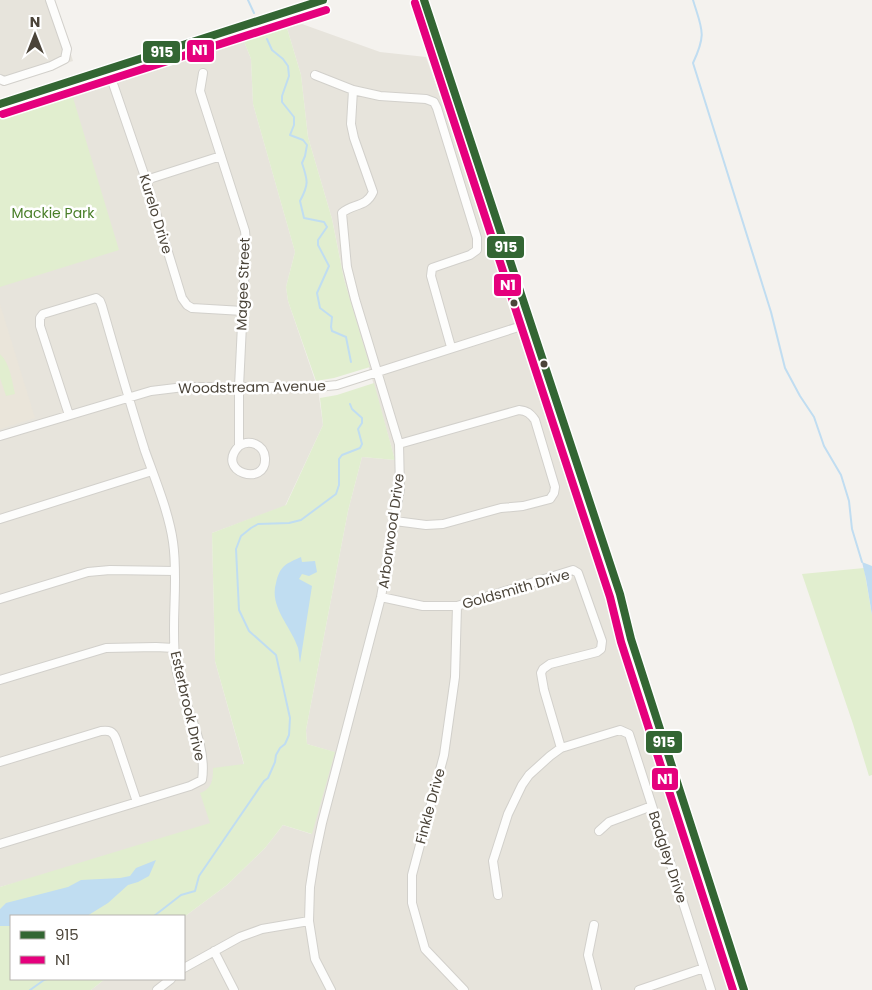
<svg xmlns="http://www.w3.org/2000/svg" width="872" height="990" font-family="Poppins,sans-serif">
  <rect width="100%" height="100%" fill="#f4f2ee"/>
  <path fill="#e7e4dc" d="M0,0H54L73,61L0,83Z
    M302,24L380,52L426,57L620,594L747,990H91L105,979H184V917L227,885L265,848L283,825L311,834L334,752L307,744L306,730L348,511L362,457L395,460L344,279L332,219L308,137L301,75L287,28Z
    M244,41L251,59L253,104L295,252L286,287L288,301L318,389L323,425L285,506L212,533L215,661L244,765L206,831L0,887V113Z"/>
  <path fill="#eae5da" d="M0,304L35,418L0,429Z"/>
  <path fill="#e1eecf" d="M287,28L301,75L308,137L332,219L344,279L370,367L334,378L316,381L288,301L286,287L295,252L253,104L251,59L244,41Z
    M71,91L119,250L0,287V113Z
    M0,354C10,363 12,381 15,394L6,396L0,378Z
    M374,383L395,460L362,457L348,511L306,730L307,744L335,752L312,834L283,825L265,848L227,885L184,917L11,916V979H105L91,990H0V887L210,823L200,793C212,789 213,780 213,768L244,764L215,661L212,533L286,505L323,425L320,398L337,395Z
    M864,568L872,615V775L869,776L853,724L802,574Z"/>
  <path fill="#c0ddf1" d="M301,557L302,562L315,561L317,572L309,576L302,574L299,579L312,586L300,663C299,658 299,652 298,648C291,626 269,607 276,583C280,566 285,564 301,557Z
    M862,562L872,566V615L866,579Z
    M156,860L149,876L138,882L128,885L108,903L87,916H11V926H0V909L6,903L68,887L81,880L120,878L130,876L136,868Z"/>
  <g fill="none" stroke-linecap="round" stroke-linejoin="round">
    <path stroke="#c0ddf1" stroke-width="2" d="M248,0L254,13
      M693,0C702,30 707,33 693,63L771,312L785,368L800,396L814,417L824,446L841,475L849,501L852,529L862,562
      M267,39L272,50L283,59L288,66L289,76L282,96V102L294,117V125L290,135L303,140L307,145L305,156L302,163C308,181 309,184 300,201L304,218L324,222L327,227L318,240V245L329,266L317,293L320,308L332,317L331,327L332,331L346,337L351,362
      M154,916L181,895L195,891L199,876L264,781L268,778L275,762L276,755L280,748L285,744L289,735L290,718L276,655L249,631L239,610L236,549L241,536L251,528L258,524L289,523L301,520L336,494L339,485V459L342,455L360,448L362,444L358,429L362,423V418L352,409L350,404
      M30,990L44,980L47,979"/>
    <defs>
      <path id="minor" d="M424,0L620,594L631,639L744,990
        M108,69L146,180L182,298L187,305L192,308L243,311
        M203,73L200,91L245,231L246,242L239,387V446C214,472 267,488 265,458C264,444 249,439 239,446
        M315,75L353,90L380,96L426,99L434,102L437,108L477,238V250L470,255L432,268L431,276L451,347
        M0,79L4,81L51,66L65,59L67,49L50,0
        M0,104L323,0
        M146,180L221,156
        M0,436L151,391L184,387H318L337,385L531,323
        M0,519L152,471
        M395,521L426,525L443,524L501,508L523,506L550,499L554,493L555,487L535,420C530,413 527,411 519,410L399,444
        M381,597L423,606H457L573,570L578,573L602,641L601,649L597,652L550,664L543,669L541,673L544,690L561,748
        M0,599L88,572L110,570L175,571
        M457,606L455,677L444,755L412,875V903L425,949L464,990
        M0,680L106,648L156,647L174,648
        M0,762L101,731C109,730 113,731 116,739L137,802
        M599,831L609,822L652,806
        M0,844L190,786L202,780C208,742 182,704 176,667C170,625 179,583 173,542C169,513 155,479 145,451C130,403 116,355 102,306L100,301L96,298L43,314L40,318V326L69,415
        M498,895L493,861L508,814L522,785L529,775L550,756L561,748L620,730L629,734L711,990
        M594,925L588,955L597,990
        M214,951L234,990
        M184,968L240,937L262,929L309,921
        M157,990L171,979
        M331,990L315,959L309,921L310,887L315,856L322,823L381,597L400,489L399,444L355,299L347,267L342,213C353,203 366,208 373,192L354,138L351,124L353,90
        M639,990L704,968"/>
    </defs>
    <use href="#minor" stroke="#d2d0cb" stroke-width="10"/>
    <use href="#minor" stroke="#fdfdfc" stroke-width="8"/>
    <defs>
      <path id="bus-1" d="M424,0L620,594L631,639L744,990
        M0,104L323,0"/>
      <path id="bus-2" d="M415,3L610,597L621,642L733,990
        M3,114L326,10"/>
    </defs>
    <use href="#bus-1" stroke="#fff" stroke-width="11"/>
    <use href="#bus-2" stroke="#fff" stroke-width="11"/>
    <use href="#bus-1" stroke="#363" stroke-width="8"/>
    <use href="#bus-2" stroke="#e5007d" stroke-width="8"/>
  </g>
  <g fill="#4b4439" stroke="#fff" stroke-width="2">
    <circle cx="514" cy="303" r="4.5"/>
    <circle cx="544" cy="364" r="4.5"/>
  </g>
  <g text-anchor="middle" stroke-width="5" stroke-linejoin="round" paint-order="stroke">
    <g font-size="14" fill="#4a7f2a" stroke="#fff">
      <text x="53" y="218">Mackie Park</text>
    </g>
    <g font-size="14" fill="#4b4439" stroke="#fff">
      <text transform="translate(156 214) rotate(73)" y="5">Kurelo Drive</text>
      <text transform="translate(243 284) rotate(-88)" y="5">Magee Street</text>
      <text transform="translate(252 387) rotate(-1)" y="5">Woodstream Avenue</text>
      <text transform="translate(391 531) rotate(-82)" y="5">Arborwood Drive</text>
      <text transform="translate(516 589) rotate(-16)" y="5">Goldsmith Drive</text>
      <text transform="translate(188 706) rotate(77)" y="5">Esterbrook Drive</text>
      <text transform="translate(430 806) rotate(-75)" y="5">Finkle Drive</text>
      <text transform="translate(668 857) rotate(72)" y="5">Badgley Drive</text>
    </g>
  </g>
  <g stroke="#fff" stroke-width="2">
    <rect x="186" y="39" width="29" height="24" rx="5" fill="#e5007d"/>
    <rect x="142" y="40" width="39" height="24" rx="5" fill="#363"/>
    <rect x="486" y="235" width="39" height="24" rx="5" fill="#363"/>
    <rect x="493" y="273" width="29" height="24" rx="5" fill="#e5007d"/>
    <rect x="645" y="730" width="38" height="24" rx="5" fill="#363"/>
    <rect x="651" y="767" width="28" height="24" rx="5" fill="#e5007d"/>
  </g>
  <g font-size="14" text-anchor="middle" font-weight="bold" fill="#fff">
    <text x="200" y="55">N1</text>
    <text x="162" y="57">915</text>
    <text x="506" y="252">915</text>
    <text x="508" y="290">N1</text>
    <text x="664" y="747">915</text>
    <text x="665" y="784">N1</text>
  </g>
  <rect x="10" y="915" width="175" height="65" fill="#ffffff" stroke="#b7b4b0"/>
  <rect x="20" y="931" width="25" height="8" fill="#336633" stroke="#b7b4b0"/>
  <text x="55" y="940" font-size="15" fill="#4b4439">915</text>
  <rect x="20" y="956" width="25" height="8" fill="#e5007d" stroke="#b7b4b0"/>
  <text x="55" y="965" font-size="15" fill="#4b4439">N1</text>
  <g transform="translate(35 35)" stroke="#ffffff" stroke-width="4" paint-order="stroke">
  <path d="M0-4L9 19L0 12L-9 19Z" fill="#4b4439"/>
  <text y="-8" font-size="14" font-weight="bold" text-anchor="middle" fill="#4b4439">N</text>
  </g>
</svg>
